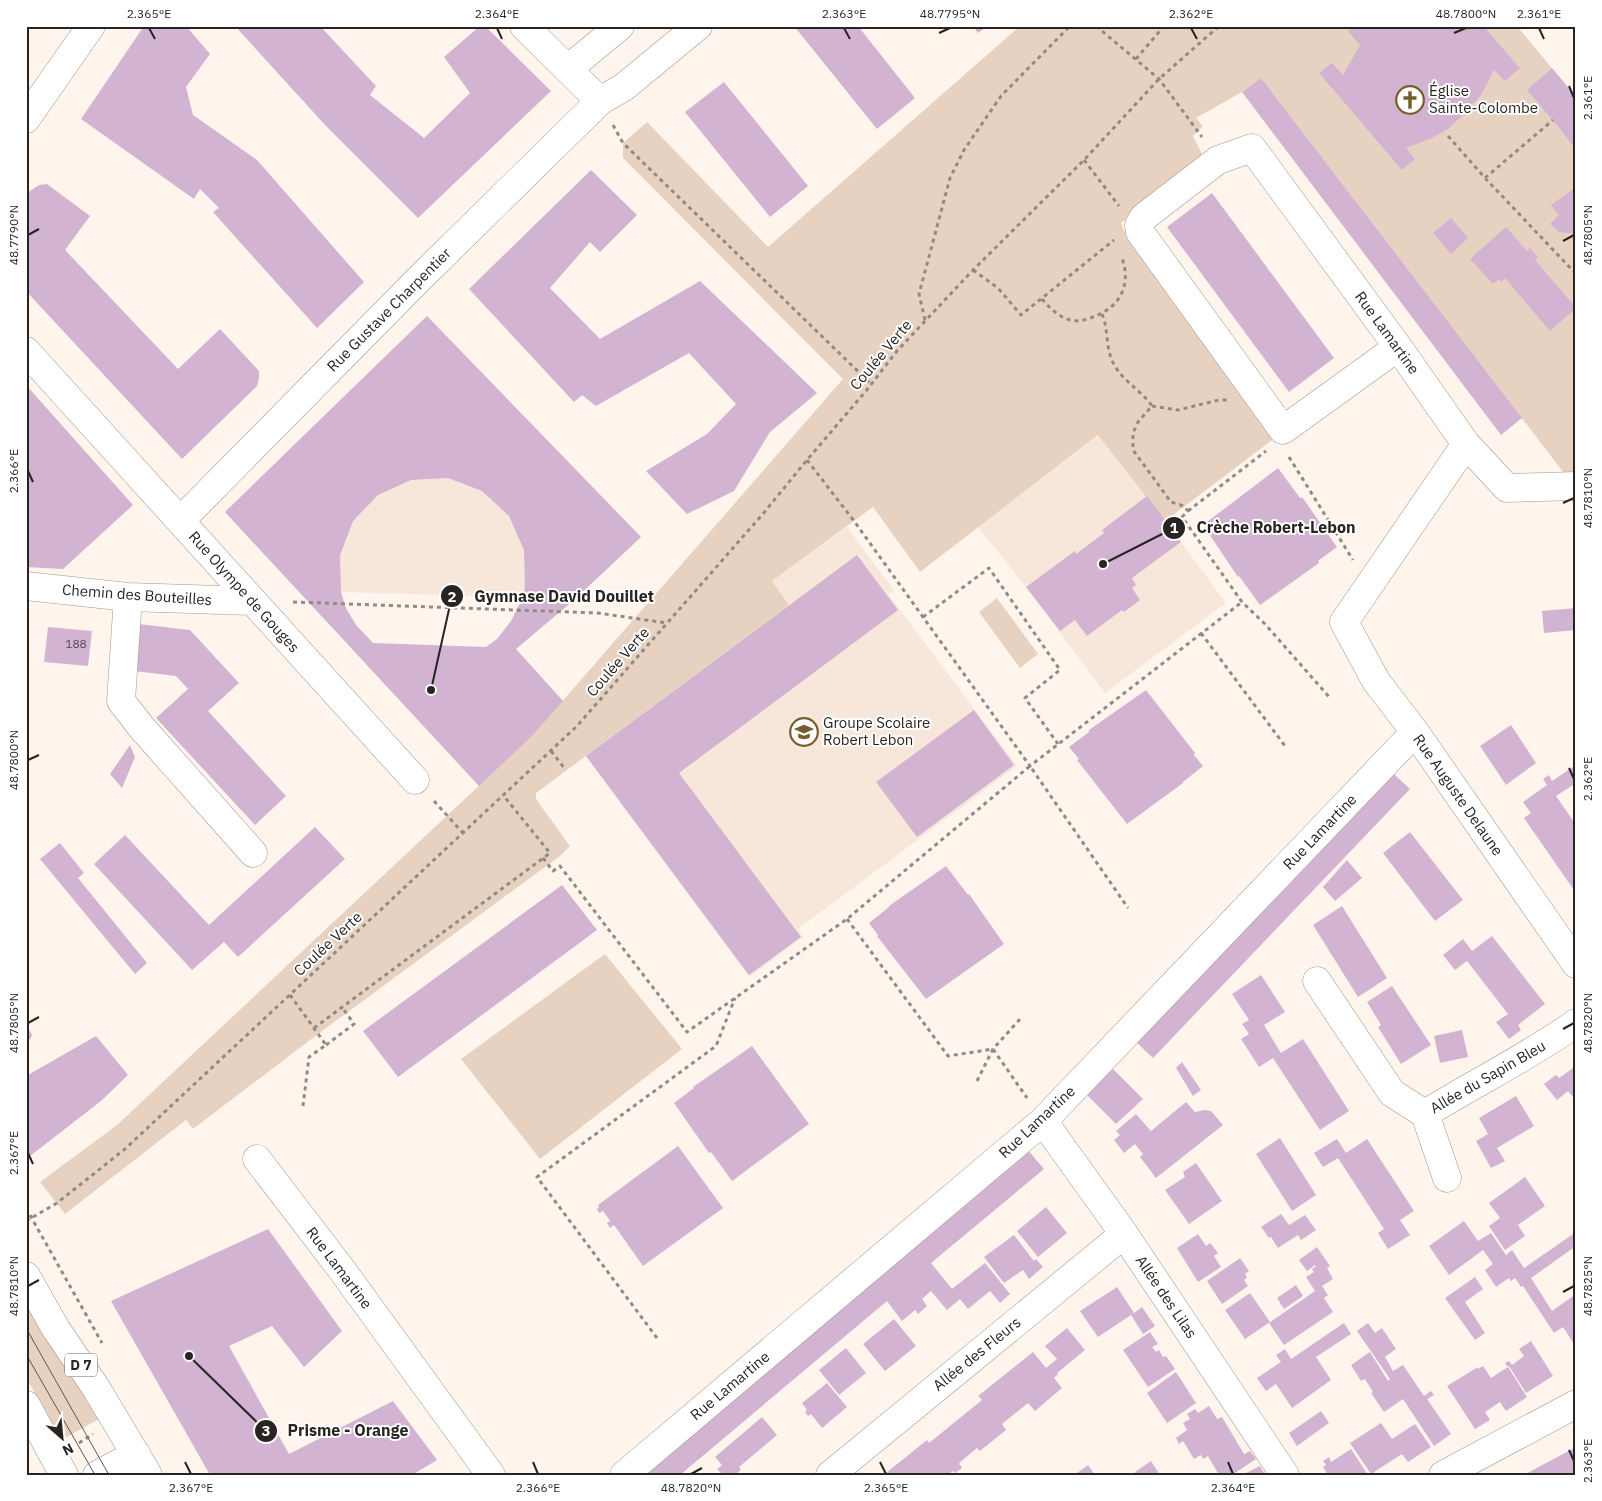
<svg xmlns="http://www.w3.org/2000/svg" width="1602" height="1501" font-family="'IBM Plex Sans',sans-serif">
  <rect width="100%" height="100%" fill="#fff5ed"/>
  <path fill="#f7e7da" d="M427,316L641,537L574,600L523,597L341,592L296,589L225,512Z
    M1099,435L1147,496L1226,603L1105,693L1026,587L978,527Z
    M847,527L894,590L888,594L1017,766L798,929L803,937L749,977L585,755L789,605L772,581Z"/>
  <path fill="#e7d2c1" d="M1020,26H1517L1576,97V476L1567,477L1261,78L1242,92L1196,118L1203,126L1193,136L1205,160L1121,223L1124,231L1279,435L1165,521L1098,435L920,572L873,507L772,581L789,605L536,793V799L570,846L560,856L318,1034L193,1129L186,1120L65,1214L40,1182L117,1125L532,736L843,379L623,158V143L647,122L768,247Z
    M997,598L1038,654L1020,668L979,612Z
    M605,954L682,1049L540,1159L461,1059Z
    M26,1305L40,1327L75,1377L99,1419L61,1440L26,1377Z"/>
  <path fill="#d2b3d1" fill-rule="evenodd" d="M144,26H186L210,54L186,87L193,115L257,160L364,282L317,328L213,212L219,208L200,189L194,199L81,119Z
    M235,26H320L376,86L370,95L424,138L470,93L444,57L480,26H485L551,91L418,218L326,126Z
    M794,26H858L915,98L877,129Z
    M973,26H987L978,33Z
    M1355,26H1483L1520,68L1505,81L1494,70L1481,95L1462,116L1448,129L1432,138L1406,148L1415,159L1402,170L1319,73L1332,63L1343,75L1360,45L1348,31Z
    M1552,68L1576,97V150L1561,130L1527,90Z
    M1261,78L1522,418L1501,435L1242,92Z
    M724,82L808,186L770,217L685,112Z
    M591,170L637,215L600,252L590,242L550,288L600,339L700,281L817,393L770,432L734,491L687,514L646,471L707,434L736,404L689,353L596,406L582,395L574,402L469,289Z
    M47,184L90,216L65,250L178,369L220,329L259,371V378L257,386L182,459L26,291V196L30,191L39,185Z
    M1576,187V234L1559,232L1550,224L1559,215L1551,205Z
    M1212,193L1334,358L1289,392L1167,227Z
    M1451,218L1468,238L1451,254L1433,233Z
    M1506,227L1527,251L1530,248L1538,257L1535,260L1576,308L1550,331L1505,278L1502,282L1499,279L1493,284L1470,259Z
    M427,316L641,537L574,600L516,649L563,701L532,736L479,786L225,512ZM448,478L482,491L509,516L524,550L525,586L523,597L511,621L497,639L486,647L373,643L356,625L346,608L341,592L340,555L353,521L378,495L411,480Z
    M26,385L133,505L63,569L26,567Z
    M1278,468L1300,498L1302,497L1337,547L1318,561L1319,563L1260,605L1239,576L1238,577L1203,525Z
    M1147,496L1181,542L1132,578L1136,585L1132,588L1140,600L1124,612L1122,610L1087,636L1075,620L1060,631L1026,587L1075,551L1076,554L1104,533L1102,530Z
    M857,555L898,610L679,773L801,937L749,975L586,756Z
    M1576,608V630L1544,633L1542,611Z
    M139,624L190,630L239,683L208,711L286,796L255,825L156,718L188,689L176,676L134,671Z
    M48,627L92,631L88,666L44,662Z
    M1146,690L1195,753L1194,755L1203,766L1183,782V783L1127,824L1077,760L1079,759L1069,747L1089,732V730Z
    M974,710L1014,765L917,837L876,782Z
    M1511,725L1536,763L1506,785L1480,746Z
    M130,745L135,757L122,788L110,774Z
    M1576,765V783L1556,796L1576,825V893L1524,818L1531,813L1523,802L1547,785L1543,779L1549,775L1552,781Z
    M1394,774L1410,789L1153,1058L1133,1039Z
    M315,827L345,859L238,957L224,942L192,970L94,864L125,835L209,925Z
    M1410,832L1463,900L1435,921L1383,853Z
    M60,843L84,873L78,878L147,963L135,974L40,859Z
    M1347,860L1362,878L1335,901L1323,887Z
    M946,866L968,895L969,894L1004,944L926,999L877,936L878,935L869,923L889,907V906Z
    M562,885L597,930L398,1077L363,1031Z
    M1342,906L1387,978L1358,997L1313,925Z
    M1492,936L1545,1004L1518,1025L1521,1030L1509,1039L1496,1022L1508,1014L1467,961L1455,970L1443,955L1463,939L1472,951Z
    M1261,975L1285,1012L1264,1025L1281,1053L1303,1039L1349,1111L1320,1130L1273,1058L1259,1067L1241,1039L1249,1034L1242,1024L1249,1020L1232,994Z
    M1392,986L1431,1045L1401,1064L1378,1027L1381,1025L1367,1002Z
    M26,1025L32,1035L30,1039L26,1041Z
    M1462,1030L1468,1057L1440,1063L1434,1036Z
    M96,1036L128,1075L101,1101L30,1156L26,1148V1074L28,1075Z
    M752,1046L809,1124L732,1181L711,1152L709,1153L674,1103L694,1088L693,1087Z
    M1182,1062L1201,1090L1193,1096L1176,1068Z
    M1576,1066V1101L1568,1091L1557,1100L1544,1084L1556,1075L1559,1078Z
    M1113,1069L1143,1099L1116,1124L1086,1094Z
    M1516,1096L1534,1126L1497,1148L1505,1161L1491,1168L1476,1141L1488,1134L1479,1118Z
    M1186,1102L1195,1112L1205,1110L1211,1111L1223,1125L1156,1178L1140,1157L1143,1154L1135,1144L1124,1153L1114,1140L1120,1135L1116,1131L1136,1114L1151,1131Z
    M1280,1138L1316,1195L1292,1211L1256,1154Z
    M1337,1139L1346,1153L1367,1139L1414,1211L1400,1220L1410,1235L1388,1249L1378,1233L1384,1229L1338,1158L1323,1167L1314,1153Z
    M678,1146L723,1208L643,1266L614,1225L610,1228L607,1223L610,1221L603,1211L599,1213L597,1209L599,1207L598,1205Z
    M1027,1149L1044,1169L931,1263L952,1289L985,1263L1010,1294L1000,1303L990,1291L968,1309L960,1299L947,1310L931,1291L922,1299L927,1306L918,1314L915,1310L902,1321L887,1301L680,1475H638Z
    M1196,1163L1222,1201L1189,1224L1165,1190L1185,1177L1183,1172Z
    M1525,1177L1545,1206L1518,1225L1525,1236L1505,1250L1489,1226L1500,1218L1489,1203Z
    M1046,1207L1067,1233L1038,1257L1017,1231Z
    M1281,1214L1289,1225L1305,1215L1316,1230L1301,1240L1298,1235L1278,1248L1271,1237L1269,1238L1261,1227Z
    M1464,1221L1478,1241L1491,1233L1506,1255L1512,1250L1524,1268L1576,1232V1246L1531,1278L1552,1311L1576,1294V1347L1563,1327L1554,1333L1523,1286L1521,1287L1515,1278L1511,1281L1509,1278L1496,1287L1485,1270L1493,1264L1483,1250L1449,1275L1429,1246Z
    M268,1229L342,1331L304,1367L272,1326L229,1346L289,1454L393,1401L437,1460L412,1475H210L111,1301Z
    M1198,1234L1206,1246L1210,1243L1211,1244L1218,1253L1214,1256L1221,1267L1198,1282L1177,1248Z
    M1014,1235L1034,1261L1036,1259L1043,1267L1029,1279L1023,1270L1004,1283L984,1257Z
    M1317,1247L1330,1266L1327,1268L1333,1279L1322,1286L1328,1295L1324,1298L1333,1312L1284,1345L1269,1323L1315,1291L1306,1277L1314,1272L1312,1269L1316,1266L1315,1265L1307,1271L1299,1260Z
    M1240,1258L1249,1271L1245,1274L1247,1277L1244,1280L1248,1286L1222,1304L1207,1281Z
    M1475,1277L1483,1289L1465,1302L1485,1333L1475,1340L1445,1298Z
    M1296,1285L1303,1296L1284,1309L1277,1298Z
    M1117,1287L1134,1313L1142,1307L1155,1326L1143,1334L1131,1315L1098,1337L1080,1311Z
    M1250,1293L1270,1322L1245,1339L1225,1310Z
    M894,1319L916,1346L885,1371L863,1344Z
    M1344,1323L1351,1334L1316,1357L1331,1380L1292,1408L1276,1384L1266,1391L1257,1378L1281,1362L1276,1355L1285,1349L1291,1359Z
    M1368,1323L1375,1333L1382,1328L1396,1349L1385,1357L1393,1371L1403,1365L1424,1396L1431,1391L1434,1395L1427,1399L1451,1434L1434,1446L1403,1399L1384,1412L1371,1393L1373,1392L1365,1379L1361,1381L1351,1365L1370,1352L1388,1381L1390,1379L1357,1331Z
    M1067,1328L1085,1350L1057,1373L1058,1374L1054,1378L1062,1388L1035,1411L1028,1403L1002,1424L1006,1430L980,1451L977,1448L959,1463L962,1468L955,1473L953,1471L947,1475H887L886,1473L927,1440L929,1443L982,1400L978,1396L1033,1352L1046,1368L1057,1359L1045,1346Z
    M1150,1332L1158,1344L1152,1347L1156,1352L1159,1350L1163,1357L1166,1356L1175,1369L1148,1387L1123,1350Z
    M1531,1341L1553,1376L1526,1393L1509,1366L1508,1367L1505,1363L1509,1361L1512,1365L1524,1356L1519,1349Z
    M846,1348L866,1373L839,1395L819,1370Z
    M1483,1366L1491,1378L1508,1367L1527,1397L1506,1411L1500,1402L1485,1412L1490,1420L1475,1429L1447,1386L1478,1367V1369Z
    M1176,1372L1196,1403L1167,1423L1147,1393Z
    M827,1383L847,1407L822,1428L811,1414L808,1416L805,1412L807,1410L802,1403Z
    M1209,1406L1217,1419L1222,1417L1244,1454L1250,1451L1256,1459L1232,1475H1219L1208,1456L1203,1459L1201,1455L1194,1459L1183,1441L1179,1444L1176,1438L1187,1430L1183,1423L1190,1419L1187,1414L1195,1409L1198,1413Z
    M1321,1411L1329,1423L1297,1446L1289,1433Z
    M762,1417L777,1435L739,1467L741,1470L737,1473L739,1475H718L721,1473L717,1469L722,1465L715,1457Z
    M1381,1423L1392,1439L1415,1424L1431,1447L1408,1462L1402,1454L1371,1474L1350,1443Z
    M1576,1447V1475H1524L1535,1469Z
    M1351,1449L1368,1475H1328L1323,1467L1326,1465L1323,1461L1329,1457L1331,1462Z
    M1151,1461L1160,1475H1137L1135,1472Z
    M1088,1465L1095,1475H1078L1077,1473Z
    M1260,1466L1265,1475H1242Z"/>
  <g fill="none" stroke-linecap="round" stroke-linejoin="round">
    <defs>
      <path id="minor" d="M524,26L600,101L624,87L698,26
        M568,69L620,26
        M26,119L91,26
        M1398,347L1283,430L1140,232L1139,225L1144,217L1218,160L1252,148L1398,347L1466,444L1507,488L1576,486
        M26,351L415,780
        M1466,444L1344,622L1376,681L1415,732L1576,964
        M180,521L420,278L600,101
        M26,586L128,597L252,601
        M128,597L121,701L142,728L253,853
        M1317,981L1392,1093L1425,1114L1447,1178
        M1425,1114C1475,1083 1528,1057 1576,1023
        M1043,1121L1124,1234L1285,1475
        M257,1159L342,1270L491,1475
        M97,1475L136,1454
        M624,1475L1043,1121L1415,732
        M830,1475L1124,1234
        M1443,1475L1576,1404"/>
      <path id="major" d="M26,1276L56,1329L96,1388L148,1475
        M26,1405L64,1475"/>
    </defs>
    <use href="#minor" stroke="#a09790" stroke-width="29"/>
    <use href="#major" stroke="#a09790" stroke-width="29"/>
    <path stroke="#918a85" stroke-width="3" stroke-dasharray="4 4" stroke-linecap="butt" d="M1096,26L1159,79L1202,137
      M1136,59L1164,26
      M613,125L623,143L871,384
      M1448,136L1485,178L1576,274
      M1084,160L1119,206
      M1485,178L1553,120
      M973,270L998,288L1021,315L1114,240
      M1042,299C1049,307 1058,317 1070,320C1078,322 1086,320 1093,317C1119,308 1132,286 1122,258
      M1102,314C1109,330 1105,351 1115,366C1124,382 1142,391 1152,406L1138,422L1133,433V450L1171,502L1184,506L1188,511L1182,517L1242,602L1265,624L1330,698
      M925,320L919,294L950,178L964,150L1001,96L1070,26
      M1152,406L1178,410L1219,400H1227
      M1289,457L1353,560
      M807,460L854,521L1030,766L1242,602
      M1188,511L1266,451
      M293,602L598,613L667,623
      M923,617L989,568L1060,670L1025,698L1058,744
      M1201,633L1285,746
      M551,751L566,770
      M434,801L463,833
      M543,858L553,871L560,866L687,1032L847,919L1030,766L1128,908
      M847,919L948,1056L993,1049L1027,1098
      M290,995L326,1045L309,1057L303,1106
      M314,1028L550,853L503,795
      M326,1045L354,1024L342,1007
      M977,1081L993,1049L1021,1018
      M26,1208L102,1343
      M26,1221L57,1203L125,1149L576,727L762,515L807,460L866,391L897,351L973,270L1084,160L1159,79L1219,26
      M657,1338L537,1177L716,1046L735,998
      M79,1443L93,1434"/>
    <use href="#minor" stroke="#fff" stroke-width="28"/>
    <use href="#major" stroke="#fff" stroke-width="28"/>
    <path stroke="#5c5753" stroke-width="1" d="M26,1328L109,1475
      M26,1354L95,1475"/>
  </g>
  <path fill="none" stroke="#282422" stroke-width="2" d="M149,28L155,39M497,28L502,39M844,28L850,39M1191,28L1197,39M1539,28L1544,39M939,33L950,28M1454,33L1466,28M1569,86L1574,98M28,235L39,229M1563,241L1574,235M28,471L33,482M1563,503L1574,498M28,760L39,755M1569,768L1574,779M28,1023L39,1017M1563,1029L1574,1023M28,1153L33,1164M28,1286L39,1280M1563,1292L1574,1286M1569,1450L1574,1461M185,1462L191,1474M533,1462L538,1474M880,1462L886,1474M1228,1462L1233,1474M691,1474L702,1468"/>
  <defs>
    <symbol id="church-ring" viewBox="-11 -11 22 22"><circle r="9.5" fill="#fff" stroke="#775d2e" stroke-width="1.5"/><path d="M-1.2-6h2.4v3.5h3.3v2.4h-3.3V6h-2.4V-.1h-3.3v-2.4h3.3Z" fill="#775d2e"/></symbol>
    <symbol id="school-ring" viewBox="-11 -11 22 22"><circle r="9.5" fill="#fff" stroke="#775d2e" stroke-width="1.5"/><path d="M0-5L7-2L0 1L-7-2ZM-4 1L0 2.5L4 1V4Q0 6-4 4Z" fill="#775d2e"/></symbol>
  </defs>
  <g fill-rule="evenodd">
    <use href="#church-ring" x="1394" y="84" width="32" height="32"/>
    <use href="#school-ring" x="788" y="716" width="32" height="32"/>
  </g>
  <g text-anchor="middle" stroke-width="4" stroke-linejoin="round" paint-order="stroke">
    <g font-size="12" fill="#52484e">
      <text x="76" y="648">188</text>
    </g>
    <rect fill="#fff" stroke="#686664" stroke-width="1" x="65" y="1353.5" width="32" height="23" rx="4"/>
    <g font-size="14" font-weight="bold" fill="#282422">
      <text x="81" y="1370">D 7</text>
    </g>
    <g font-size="15" fill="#282422" stroke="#fff" text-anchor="start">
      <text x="1429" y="96">Église<tspan x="1429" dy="17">Sainte-Colombe</tspan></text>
      <text x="823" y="728">Groupe Scolaire<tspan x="823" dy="17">Robert Lebon</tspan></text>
    </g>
    <g font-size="15" fill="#282422" stroke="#fff">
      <text transform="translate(389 310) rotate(-45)" y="5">Rue Gustave Charpentier</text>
      <text transform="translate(1387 333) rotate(54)" y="5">Rue Lamartine</text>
      <text transform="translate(881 355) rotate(-50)" y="5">Coulée Verte</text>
      <text transform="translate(244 592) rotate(48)" y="5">Rue Olympe de Gouges</text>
      <text transform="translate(137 595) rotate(4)" y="5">Chemin des Bouteilles</text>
      <text transform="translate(618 662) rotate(-49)" y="5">Coulée Verte</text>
      <text transform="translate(1458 795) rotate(55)" y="5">Rue Auguste Delaune</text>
      <text transform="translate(1320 832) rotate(-46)" y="5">Rue Lamartine</text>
      <text transform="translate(328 944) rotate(-43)" y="5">Coulée Verte</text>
      <text transform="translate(1488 1077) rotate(-30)" y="5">Allée du Sapin Bleu</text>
      <text transform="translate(1037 1122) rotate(-43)" y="5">Rue Lamartine</text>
      <text transform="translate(339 1268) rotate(53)" y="5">Rue Lamartine</text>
      <text transform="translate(1166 1297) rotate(56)" y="5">Allée des Lilas</text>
      <text transform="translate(977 1354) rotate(-39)" y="5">Allée des Fleurs</text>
      <text transform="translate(730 1386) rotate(-40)" y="5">Rue Lamartine</text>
    </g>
  </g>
  <path fill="none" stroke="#282422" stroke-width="2" d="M1103 564L1174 528M431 690L452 596M189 1356L266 1431"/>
  <g fill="#282422" stroke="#fff" stroke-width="2">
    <circle cx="1103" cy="564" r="5"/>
    <circle cx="431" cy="690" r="5"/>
    <circle cx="189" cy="1356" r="5"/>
    <circle cx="1174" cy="528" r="12"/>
    <circle cx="452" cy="596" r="12"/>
    <circle cx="266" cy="1431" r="12"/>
  </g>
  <g font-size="15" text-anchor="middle" font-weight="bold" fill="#fff">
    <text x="1174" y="533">1</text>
    <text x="452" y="602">2</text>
    <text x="266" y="1436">3</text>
  </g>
  <g font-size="16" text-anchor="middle" font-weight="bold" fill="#282422" stroke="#fff" stroke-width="4" stroke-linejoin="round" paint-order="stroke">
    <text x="1276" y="533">Crèche Robert-Lebon</text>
    <text x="564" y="602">Gymnase David Douillet</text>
    <text x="348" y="1436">Prisme - Orange</text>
  </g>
  <rect width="1602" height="1501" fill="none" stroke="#ffffff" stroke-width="55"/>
  <g transform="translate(62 1438) rotate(153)" stroke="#ffffff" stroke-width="4" paint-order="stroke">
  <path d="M0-4L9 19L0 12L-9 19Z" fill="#282422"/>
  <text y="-8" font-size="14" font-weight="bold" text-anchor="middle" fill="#282422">N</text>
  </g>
  <rect x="28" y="28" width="1546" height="1446" fill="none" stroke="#282422" stroke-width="2"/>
  <g font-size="12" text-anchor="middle" fill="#282422">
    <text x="149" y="18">2.365°E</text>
    <text x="497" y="18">2.364°E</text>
    <text x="844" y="18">2.363°E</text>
    <text x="950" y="18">48.7795°N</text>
    <text x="1191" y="18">2.362°E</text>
    <text x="1466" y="18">48.7800°N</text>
    <text x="1539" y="18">2.361°E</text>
    <text transform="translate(1588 98) rotate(-90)" y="4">2.361°E</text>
    <text transform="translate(14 235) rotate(-90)" y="4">48.7790°N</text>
    <text transform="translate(1588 235) rotate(-90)" y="4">48.7805°N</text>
    <text transform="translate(14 471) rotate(-90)" y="4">2.366°E</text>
    <text transform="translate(1588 498) rotate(-90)" y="4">48.7810°N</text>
    <text transform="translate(14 760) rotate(-90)" y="4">48.7800°N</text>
    <text transform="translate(1588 779) rotate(-90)" y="4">2.362°E</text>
    <text transform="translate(14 1023) rotate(-90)" y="4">48.7805°N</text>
    <text transform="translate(1588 1023) rotate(-90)" y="4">48.7820°N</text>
    <text transform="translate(14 1153) rotate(-90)" y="4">2.367°E</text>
    <text transform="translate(14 1286) rotate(-90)" y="4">48.7810°N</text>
    <text transform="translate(1588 1286) rotate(-90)" y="4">48.7825°N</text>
    <text transform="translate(1588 1461) rotate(-90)" y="4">2.363°E</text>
    <text x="191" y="1492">2.367°E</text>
    <text x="538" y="1492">2.366°E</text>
    <text x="691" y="1492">48.7820°N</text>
    <text x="886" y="1492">2.365°E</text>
    <text x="1233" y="1492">2.364°E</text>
  </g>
</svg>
